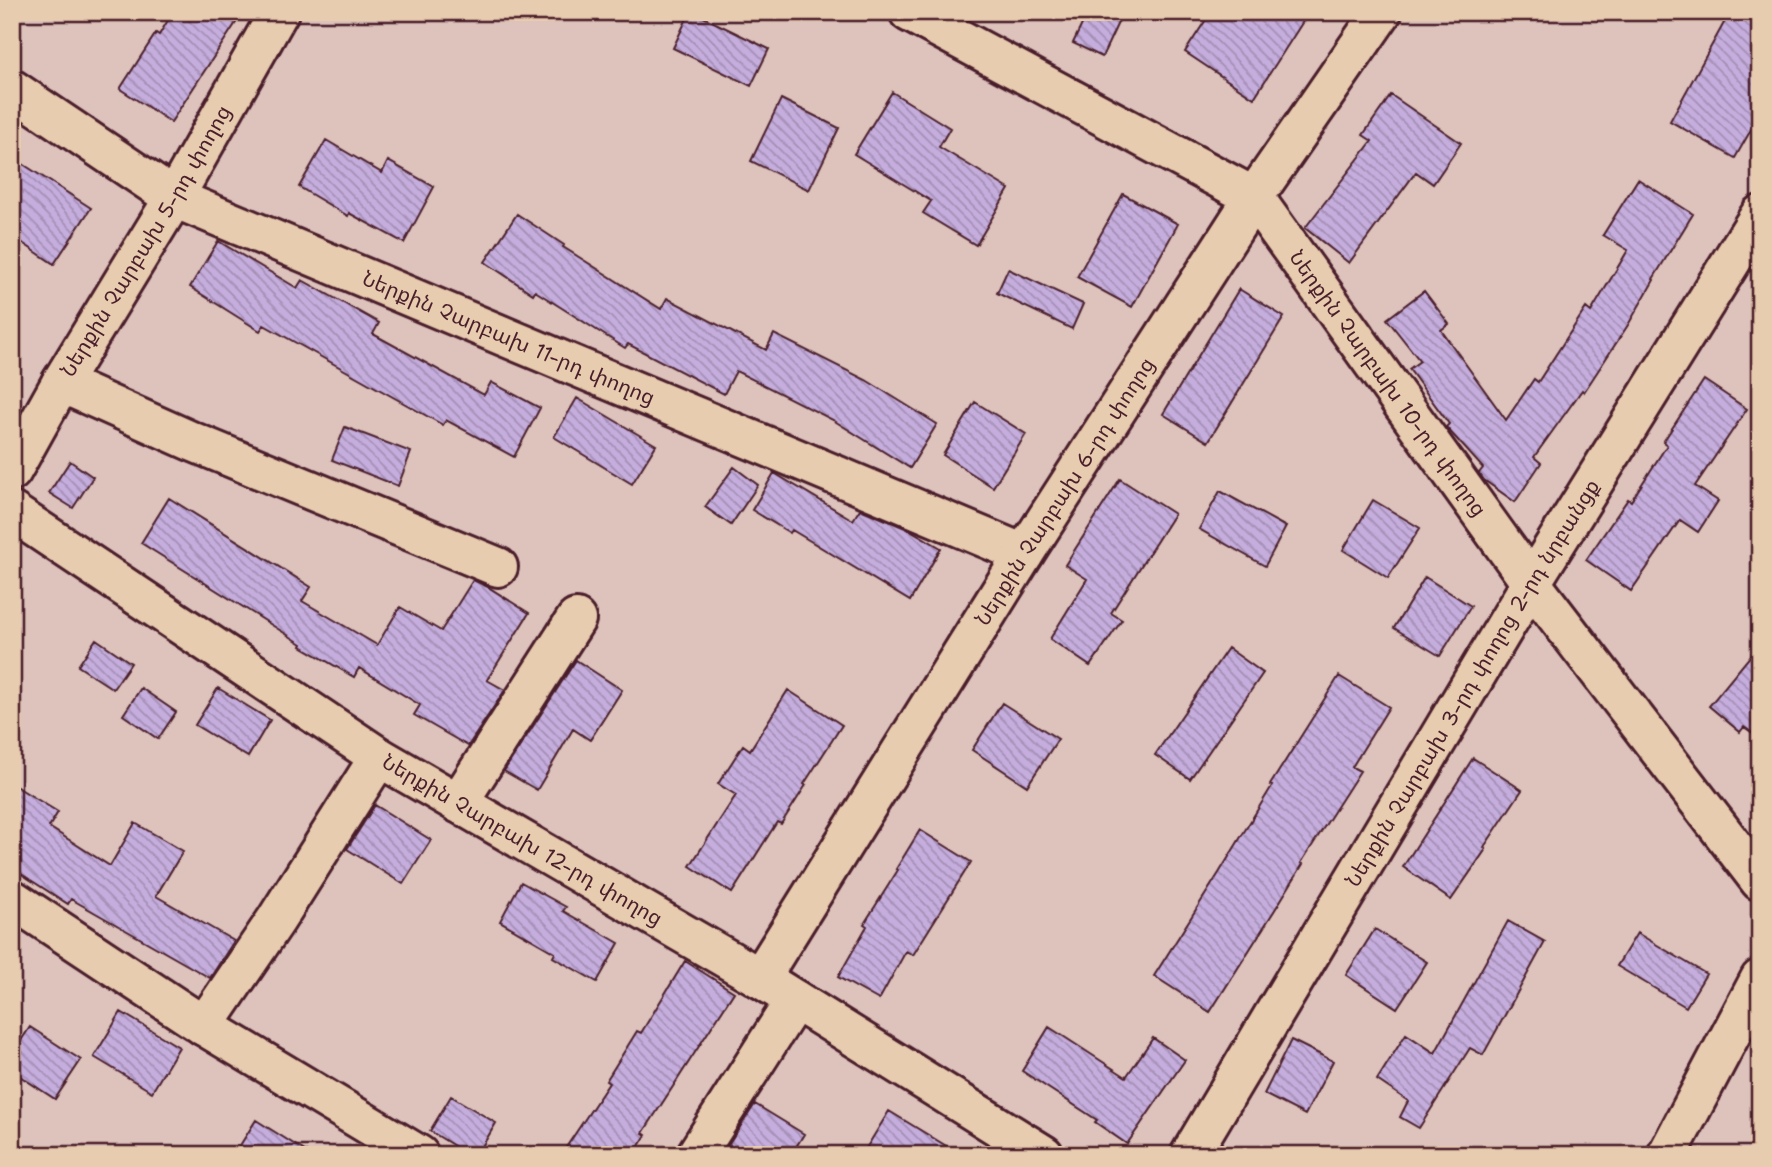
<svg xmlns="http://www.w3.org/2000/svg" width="1772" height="1167" font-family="'Shantell Sans','Noto Sans Armenian',sans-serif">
  <defs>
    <pattern id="building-back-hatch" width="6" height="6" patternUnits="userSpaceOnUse" patternTransform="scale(1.75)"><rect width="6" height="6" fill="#c5aedd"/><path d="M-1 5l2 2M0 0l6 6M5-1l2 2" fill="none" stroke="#a28db3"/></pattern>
  </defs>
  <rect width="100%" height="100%" fill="#dec3bd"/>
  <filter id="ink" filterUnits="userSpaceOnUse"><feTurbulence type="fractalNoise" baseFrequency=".0143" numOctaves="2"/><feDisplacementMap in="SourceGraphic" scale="14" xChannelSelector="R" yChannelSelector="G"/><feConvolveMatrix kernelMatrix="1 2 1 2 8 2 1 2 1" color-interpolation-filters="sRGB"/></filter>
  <g filter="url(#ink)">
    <path fill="url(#building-back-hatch)" stroke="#4a1f2b" stroke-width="2" d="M173,12H243L171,122L120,89L156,33L159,35Z
      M690,12H693L769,49L751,86L673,48Z
      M1088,12H1123L1102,57L1073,43Z
      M1211,12H1309L1254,98L1185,52Z
      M1730,12H1760V114L1735,158L1670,121Z
      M892,92L950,128L939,147L1009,189L976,245L923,213L931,201L854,154Z
      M1391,95L1461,143L1433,184L1416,172L1349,263L1305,228L1372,141L1363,135Z
      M781,99L839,128L809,190L751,161Z
      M326,140L382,173L388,161L434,187L404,243L349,213L348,216L299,187Z
      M12,157L91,208L54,264L12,236Z
      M1638,179L1693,214L1653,279L1654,280L1628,325L1584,392L1582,390L1534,457L1541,463L1515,502L1484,480L1479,473L1483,468L1446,427L1449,424L1409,369L1420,361L1387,319L1424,291L1449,324L1441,330L1506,420L1534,379L1538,382L1586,308L1591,312L1628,250L1603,235Z
      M1123,194L1178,224L1132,307L1077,277Z
      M517,214L564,245L563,247L661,309L667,298L766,350L774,334L866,380L937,424L910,468L833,420L736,371L724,394L628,344L625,348L535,291L533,294L485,262Z
      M218,241L297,288L302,280L379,323L373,334L484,395L491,382L540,408L514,457L446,420L443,425L264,325L260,331L190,287Z
      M1008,269L1083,304L1072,329L997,293Z
      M1239,289L1284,317L1208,442L1163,414Z
      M1704,380L1747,409L1695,486L1718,501L1698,532L1680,520L1631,591L1586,560L1628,499L1631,501L1667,445L1663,442Z
      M577,398L656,445L632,484L554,437Z
      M975,402L1026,434L993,487L943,455Z
      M345,427L411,452L398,486L332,460Z
      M70,461L93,477L73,508L49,493Z
      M734,467L758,485L731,525L705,507Z
      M774,473L853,520L860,509L910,530L941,548L910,601L792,530L790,533L752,510Z
      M1120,479L1174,514L1111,613L1122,620L1090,666L1050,639L1087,579L1065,565Z
      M1220,491L1286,527L1265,566L1199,529Z
      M169,498L311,587L302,601L377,645L400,607L441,631L473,580L488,587L529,613L487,680L505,690L468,746L414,715L420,705L359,668L354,677L301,646L302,644L141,543Z
      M1373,500L1420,528L1388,578L1343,550Z
      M1425,577L1471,606L1440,656L1394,628Z
      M96,639L131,663L113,689L78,666Z
      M1760,644V738L1744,727L1740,732L1709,706Z
      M1228,648L1263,673L1190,779L1155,755Z
      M576,660L622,690L590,740L573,729L537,790L504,771Z
      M1339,676L1389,707L1352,767L1360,771L1301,863L1303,864L1276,908L1210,1012L1154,976L1219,873L1272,786L1270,785Z
      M141,688L176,712L158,739L123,715Z
      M218,688L270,720L248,757L195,725Z
      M788,690L842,725L804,784L806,785L781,824L777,822L732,893L690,866L736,795L718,784L743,745L750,750Z
      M1002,703L1058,739L1027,786L972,750Z
      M1473,758L1522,790L1484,847L1486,849L1451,900L1403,867Z
      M12,784L58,812L49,827L110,866L135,823L183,851L156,896L234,941L210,978L71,899L68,904L12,868Z
      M375,805L431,840L403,884L347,849Z
      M920,830L971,862L913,955L906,951L879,1000L838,977L867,926L864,924L898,870L896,869Z
      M521,882L566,907L563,911L619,943L597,982L553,957L555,953L500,921Z
      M1508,921L1545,942L1483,1055L1470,1048L1419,1128L1400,1117L1408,1101L1377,1080L1406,1034L1435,1053Z
      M1375,929L1427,962L1397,1008L1346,975Z
      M1637,933L1706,974L1686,1007L1617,966Z
      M685,961L734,992L643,1133L646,1135L633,1155H561L609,1083L606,1081L637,1031L641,1033Z
      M121,1012L179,1047L152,1092L94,1057Z
      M30,1027L81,1060L55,1099L12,1071V1054Z
      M1049,1027L1126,1077L1153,1038L1185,1060L1127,1144L1095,1122L1097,1120L1022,1071Z
      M1291,1040L1333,1061L1305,1115L1264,1094Z
      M451,1096L496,1123L477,1155H469L430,1131Z
      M755,1104L804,1134L791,1155H722Z
      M889,1111L961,1155H862Z
      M256,1120L311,1155H234Z"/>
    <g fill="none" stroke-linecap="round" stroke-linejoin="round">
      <defs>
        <g id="minor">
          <path id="s1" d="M909,12L1254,197L1531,583L1760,881"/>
          <path id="s2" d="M12,89L174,198L1024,554"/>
          <path d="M61,383L191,441L498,567"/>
          <path id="s3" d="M12,471L61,383L174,198L279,12"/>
          <path id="s4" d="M12,512L379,757L760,978L1044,1155"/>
          <path d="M458,803L576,619"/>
          <path d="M12,899L204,1026L419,1155"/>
          <path id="s5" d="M760,978L1024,554L1254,197L1382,12"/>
          <path d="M204,1026L276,920L379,757"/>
          <path d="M696,1155L795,1000"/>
          <path id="s6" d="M1190,1155L1531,583L1760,215"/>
          <path d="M1667,1155L1760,979"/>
        </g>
      </defs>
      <use href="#minor" stroke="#4a1f2b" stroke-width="44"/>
      <use href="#minor" stroke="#e8ccaf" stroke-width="38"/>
    </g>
  </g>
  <g text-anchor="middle" stroke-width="6" stroke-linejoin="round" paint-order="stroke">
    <g font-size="21" fill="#4a1f2b" stroke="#e8ccaf">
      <text dy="7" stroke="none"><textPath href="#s3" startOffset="266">Ներքին Չարբախ 5-րդ փողոց</textPath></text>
      <text dy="7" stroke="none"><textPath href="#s2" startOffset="558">Ներքին Չարբախ 11-րդ փողոց</textPath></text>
      <text dy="7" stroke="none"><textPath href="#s1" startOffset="621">Ներքին Չարբախ 10-րդ փողոց</textPath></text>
      <text dy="7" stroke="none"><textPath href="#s5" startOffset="574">Ներքին Չարբախ 6-րդ փողոց</textPath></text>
      <text dy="7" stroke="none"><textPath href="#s6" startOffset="550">Ներքին Չարբախ 3-րդ փողոց 2-րդ նրբանցք</textPath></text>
      <text dy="7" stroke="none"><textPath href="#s4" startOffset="607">Ներքին Չարբախ 12-րդ փողոց</textPath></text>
    </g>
  </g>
  <rect width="1772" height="1167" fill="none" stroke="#e8ccaf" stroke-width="42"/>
  <rect x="21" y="21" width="1730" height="1125" fill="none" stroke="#4a1f2b" stroke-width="2.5" filter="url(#ink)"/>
</svg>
